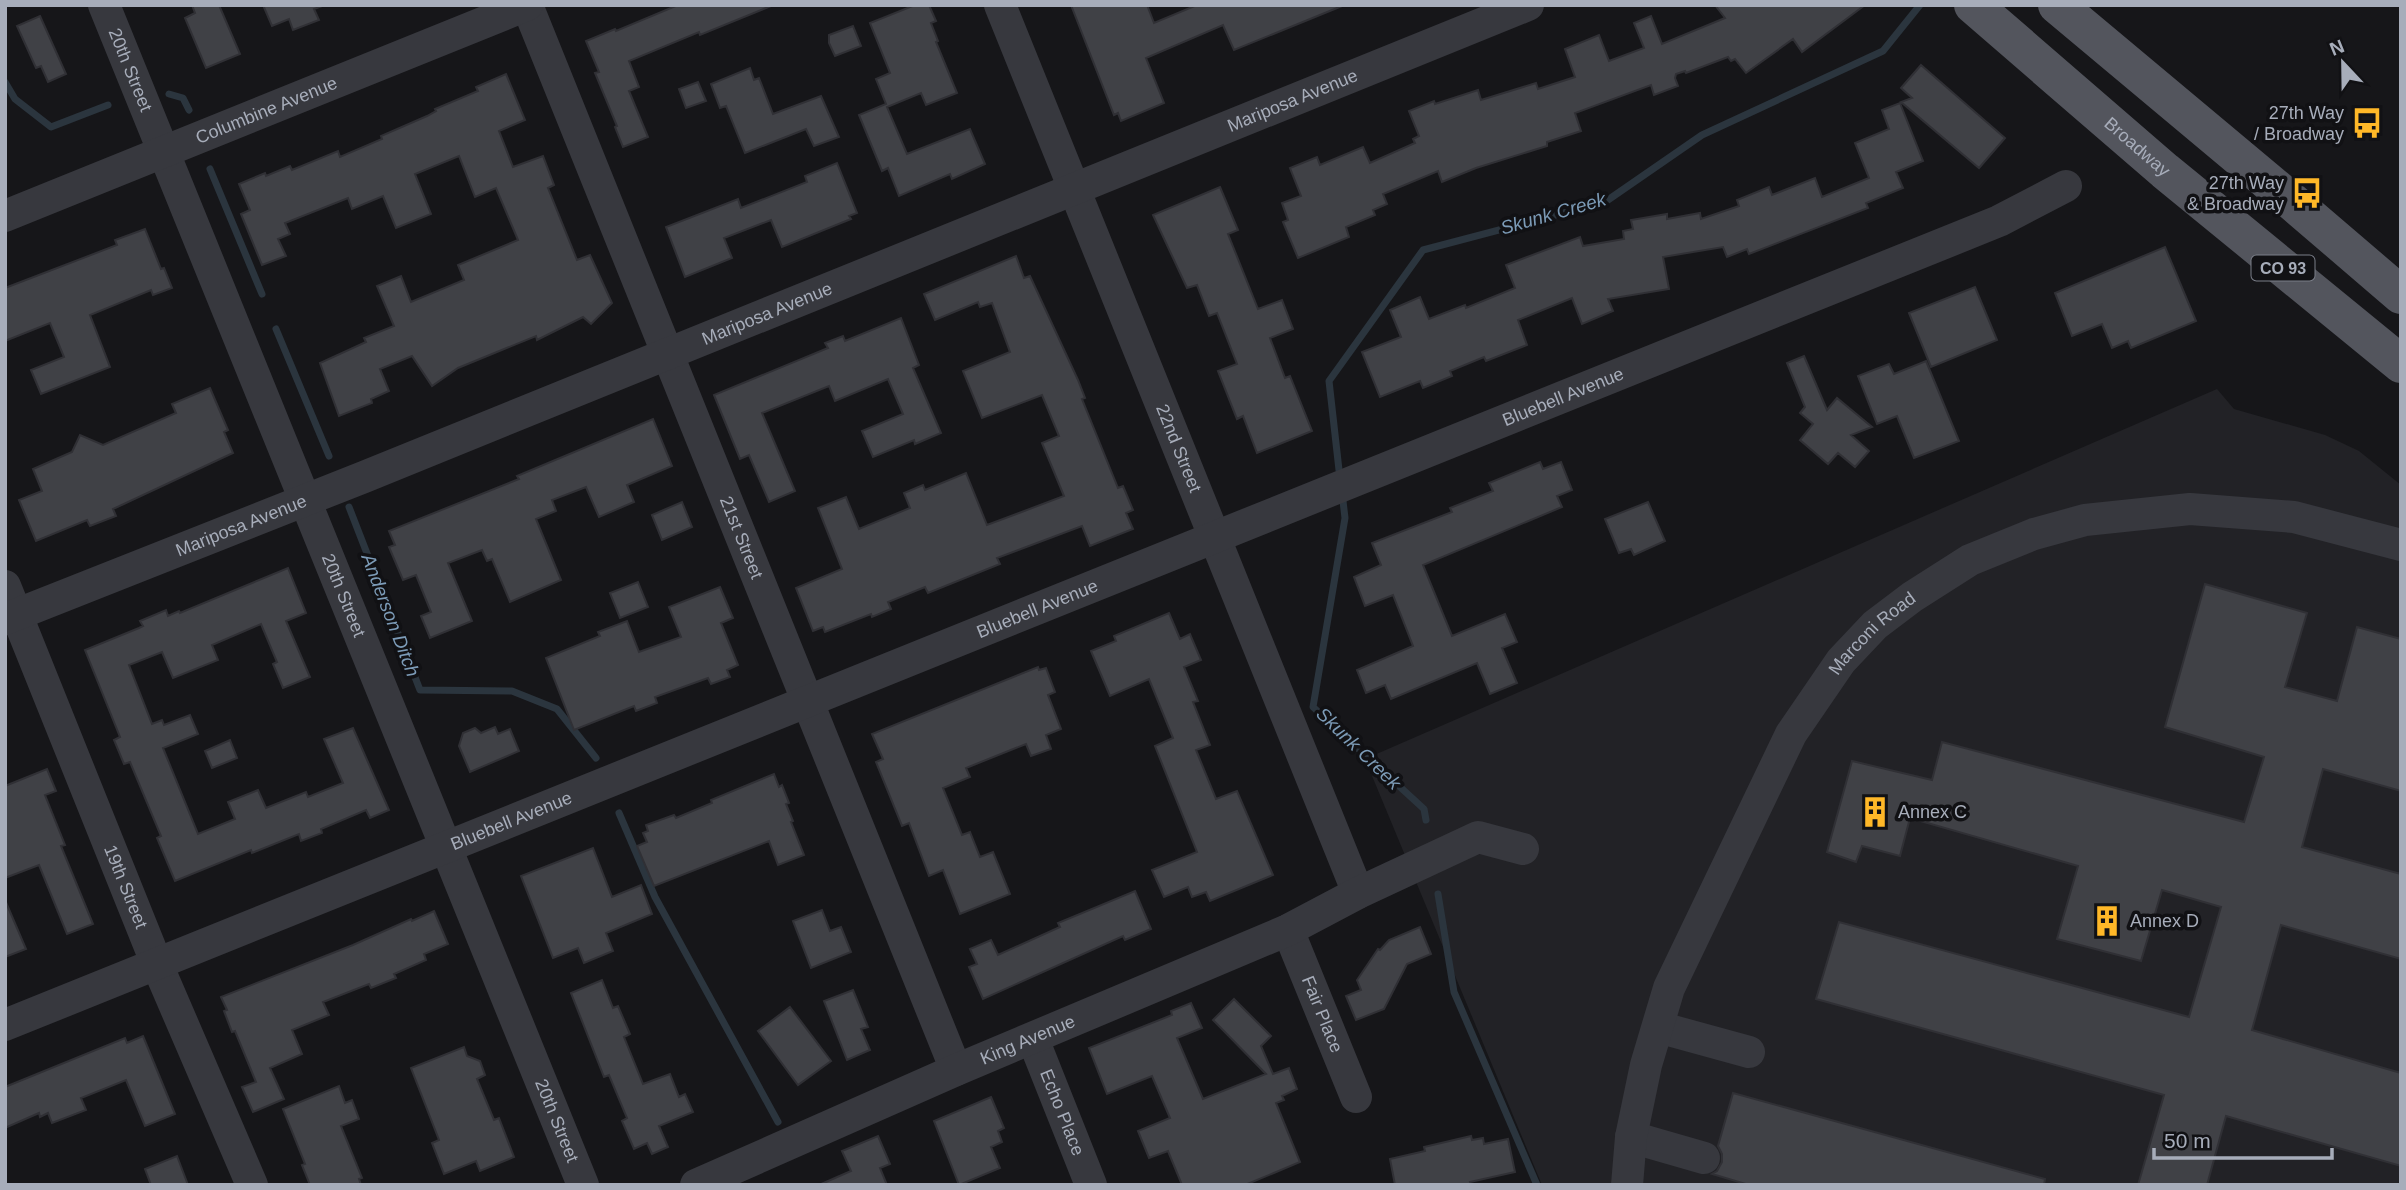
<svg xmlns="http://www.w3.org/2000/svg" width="2406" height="1190" font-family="Arial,sans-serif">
  <rect width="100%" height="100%" fill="#161619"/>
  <path fill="#222226" d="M2217,389L2234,409L2325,435L2359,451L2401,485V1185H1542L1365,759Z"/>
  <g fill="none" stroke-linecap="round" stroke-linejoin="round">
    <path stroke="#2b353e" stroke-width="7" d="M5,82L15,99L51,127L108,105
      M169,94L183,98L189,110
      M210,169L262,294
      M276,329L329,456
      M1339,470L1329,381L1423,250L1605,202L1702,135L1883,51L1920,5
      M1343,501L1345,518L1313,707L1424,809L1426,820
      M349,507L420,690L512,691L557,709L596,758
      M619,813L655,897L778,1122
      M1438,894L1454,992L1537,1185"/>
  </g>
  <path fill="#404146" stroke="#303035" stroke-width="2" d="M192,5H219L240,54L206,68L185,18L195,13Z
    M263,5H321L322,6L314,9L319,20L293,30L289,19L272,26Z
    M678,5L771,6L700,35L699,32L629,61L639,87L629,91L648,137L623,147L615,127L617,126L595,73L599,72L586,41L615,29L616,31Z
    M915,5H929L936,21L931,23L938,41L936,42L957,93L926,105L921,93L887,107L907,154L970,129L985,164L952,179L950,174L899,196L888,168L882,171L859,115L886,104L876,79L890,73L870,23Z
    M1071,5H1147L1154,23L1197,5L1342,6L1234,50L1223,25L1146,58L1164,103L1121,121L1118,113L1114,115Z
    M1715,5H1865L1802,52L1793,39L1746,73L1735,59L1731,61L1728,57L1686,73L1685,71L1676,74L1675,78L1678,86L1654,95L1651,85L1575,113L1581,131L1547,142V146L1476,168L1442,182L1438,171L1383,194L1387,204L1373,210L1375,215L1346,227L1349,237L1298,258L1283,222L1288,220L1282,203L1301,196L1290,168L1317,157L1320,165L1363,147L1370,163L1415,143L1413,139L1419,136L1409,111L1434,101L1435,104L1478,90L1481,100L1536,83L1538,89L1575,77L1565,49L1599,35L1609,61L1644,48L1634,23L1651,16L1662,44L1725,18Z
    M40,16L66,74L48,82L41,66L36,68L17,26Z
    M853,26L861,46L835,56L829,43V35Z
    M1921,65L2005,138L1979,168L1901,102L1912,98L1901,88Z
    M750,68L754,80L759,78L773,114L821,96L839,137L814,146L806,129L745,153L726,106L720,108L711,84Z
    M506,74L525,120L499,131L513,167L543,156L554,185L548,188L577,260L590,255L612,303L591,324L583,317L537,340L536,336L458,368L432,386L412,356L380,369L389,391L371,399L372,403L339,416L320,363L366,342L364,338L394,326L377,286L401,276L411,302L464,280L458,265L518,240L496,188L475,197L459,156L415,174L431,214L396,228L383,196L352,209L348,198L285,223L290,234L278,239L286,256L262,265L241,214L250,210L239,184L265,173L266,176L290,166L292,170L338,151L340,157L382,139L381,136L427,116L436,111L435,109L478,91L476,87Z
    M698,82L706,101L686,108L679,89Z
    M1900,103L1923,161L1896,172L1903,188L1866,203L1868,208L1749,254L1747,249L1727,257L1723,247L1663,257L1669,289L1608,299L1613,311L1582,324L1572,298L1518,320L1527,345L1486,361L1484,357L1450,371L1452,376L1423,388L1420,381L1380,397L1362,352L1401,337L1390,310L1420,297L1429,319L1465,305L1466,308L1515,288L1506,265L1580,237L1583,246L1624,239L1623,231L1633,229L1631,220L1667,214V219L1700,213L1701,219L1739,206L1737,200L1769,187L1772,195L1815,178L1822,197L1869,178L1855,143L1889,129L1882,110Z
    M837,163L857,213L849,216L851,219L782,247L771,220L724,238L732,258L685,277L666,227L738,199L741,208L807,182L805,176Z
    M1220,187L1238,230L1228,234L1258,309L1282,300L1293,329L1270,338L1285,378L1290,376L1312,431L1257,453L1243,416L1237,419L1218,371L1237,364L1217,313L1209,316L1197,285L1187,288L1153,215Z
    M145,229L161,269L164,268L172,288L153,295L151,290L90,315L110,367L41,394L31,370L64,357L50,323L5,341V288L117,245L115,240Z
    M2165,247L2196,321L2131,348L2128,341L2112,348L2102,324L2072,336L2055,293Z
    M1016,256L1024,278L1030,276L1078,380L1085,398L1082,399L1118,488L1123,486L1133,510L1126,513L1133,529L1090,546L1082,526L997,558L1000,564L928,593L925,587L888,602L891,609L872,617L871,614L825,632L823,627L813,631L796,588L842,569L818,508L846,497L859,529L910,508L904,493L923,485L925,490L966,473L987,525L1064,496L1042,443L1059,436L1042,395L982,418L963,371L1010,352L992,303L980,307L978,302L935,320L924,294Z
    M1975,287L1997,340L1931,367L1909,313Z
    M901,318L919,365L913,368L941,433L915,444L914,440L873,457L862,431L903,414L888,379L835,401L829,386L762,413L795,491L769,502L749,455L740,459L714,395L828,348L825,343L843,336L845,341Z
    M1804,356L1827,410L1837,398L1872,427L1851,435L1869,451L1855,467L1838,453L1828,464L1800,440L1813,424L1800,413L1805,407L1787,363Z
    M1926,361L1959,441L1914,458L1897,416L1877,424L1858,376L1889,364L1894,374Z
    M210,388L228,430L224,432L233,453L113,509L116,516L90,526L87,520L36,541L19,500L42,491L33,469L72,452L80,435L103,445L176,413L172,404Z
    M653,419L672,466L627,485L634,502L599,517L586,487L552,500L556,511L536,519L561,580L510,602L492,559L487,561L482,550L448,563L472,621L430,638L421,616L431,612L416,575L403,580L389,547L395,545L389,531L519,479L517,476Z
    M1540,462L1543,469L1561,462L1572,490L1557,496L1562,507L1423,565L1452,636L1505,614L1517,642L1502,648L1517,683L1490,694L1477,663L1391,699L1385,685L1366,693L1357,670L1413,646L1393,595L1365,606L1354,577L1381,565L1372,543L1452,512L1450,508L1493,491L1489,483Z
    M682,502L692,527L662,540L652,515Z
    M1648,502L1665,541L1634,555L1631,549L1619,553L1605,519Z
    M288,568L306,613L286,621L310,677L283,688L273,664L277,662L261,624L212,645L218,660L173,678L162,652L129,665L152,724L162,720L164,725L190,715L198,734L163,748L198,834L235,819L228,802L258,790L266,808L306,792L308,797L343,783L324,739L353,728L389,810L370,818L366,810L321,829L322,833L301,841L299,834L252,853L251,850L175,881L157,838L161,836L130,762L124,764L114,740L120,737L85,650L139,628L143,626L140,621L166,610L168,616L179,611L180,613Z
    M638,582L648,607L620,618L610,593Z
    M2205,584L2307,613L2285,687L2337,701L2357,627L2401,639V791L2323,769L2302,847L2401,874V959L2281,925L2252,1030L2401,1073V1166L2226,1116L2207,1185H2138L2164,1095L1816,999L1839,922L2189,1017L2221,907L2162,890L2141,961L2057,939L2078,866L1910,818L1900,856L1862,846L1856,862L1827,852L1852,761L1932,780L1942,742L2244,822L2264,757L2165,727Z
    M720,587L733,618L721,623L738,665L727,670L730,677L711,684L708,678L655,697L657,703L636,711L634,706L574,730L546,658L600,636L598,632L627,621L639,652L681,637L669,607Z
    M1169,613L1180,639L1190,634L1201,660L1184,667L1198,701L1193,702L1210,745L1196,750L1216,799L1237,791L1273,875L1210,901L1206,892L1192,897L1188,887L1164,897L1152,870L1197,852L1155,746L1173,738L1149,679L1110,696L1091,651L1116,641L1114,636Z
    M1038,667L1039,670L1046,668L1055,692L1048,695L1061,729L1046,735L1051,749L1031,756L1026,744L966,768L970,777L943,788L962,835L970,832L980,857L993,852L1010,894L960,914L943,870L929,876L909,823L902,826L876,762L883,759L872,734Z
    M495,727L498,734L510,729L519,751L470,772L459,746L463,733L475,728L481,733Z
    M230,740L237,758L212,768L205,751Z
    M47,769L56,791L45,795L65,845L61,846L93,924L67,934L39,865L5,878V786Z
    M774,774L779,787L782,785L789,803L786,804L793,821L791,822L804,855L778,865L769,841L654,886L637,846L647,842L643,833L648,831L646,825L674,815L676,818L712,803L711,800Z
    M593,848L612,897L641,885L652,914L606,933L613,951L584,963L578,948L553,958L521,876Z
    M1135,891L1151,929L1125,940L1123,936L983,999L969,967L977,964L970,949L991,940L998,955L1060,927L1058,923Z
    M5,900L26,949L5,957Z
    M822,910L830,931L841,927L851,952L811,968L793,921Z
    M434,911L448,944L424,954L426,960L394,974L396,978L371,988L369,984L323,1002L329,1015L292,1030L302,1054L270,1068L284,1099L253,1112L242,1087L256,1082L235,1031L232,1032L224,1011L227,1010L221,997L353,945L411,919L412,921Z
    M1420,927L1431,954L1407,964L1384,1009L1356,1020L1346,996L1361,990L1357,980L1378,949L1380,950L1389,940Z
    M602,980L613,1008L618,1006L630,1034L624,1037L643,1084L670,1074L679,1097L685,1094L693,1112L659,1126L668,1147L652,1154L647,1143L634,1149L622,1121L627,1118L609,1075L604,1077L571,993Z
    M853,990L868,1027L861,1029L870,1050L847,1060L824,1001Z
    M1234,999L1271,1036L1261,1046L1273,1074L1289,1068L1297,1089L1282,1096L1284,1100L1276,1103L1300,1162L1245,1185H1182L1168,1151L1149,1158L1138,1131L1170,1118L1152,1076L1107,1094L1089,1048L1172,1015L1171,1011L1191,1003L1202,1028L1177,1038L1203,1099L1266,1074L1213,1020Z
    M790,1007L831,1061L798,1085L758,1031Z
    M143,1036L175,1114L145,1126L126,1080L81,1098L86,1110L52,1123L48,1113L40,1117L39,1113L5,1128V1087L125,1038L127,1043Z
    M464,1047L467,1056L480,1061L485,1075L477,1079L494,1120L499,1118L514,1157L480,1171L476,1161L444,1174L432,1143L439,1140L411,1068Z
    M339,1086L345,1103L352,1100L359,1119L341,1126L362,1178L359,1179L361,1185H310L302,1165L305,1164L283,1109Z
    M1733,1093L2045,1179L2044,1185H1749L1712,1174L1717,1171L1722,1162V1154L1718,1146Z
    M991,1097L1004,1128L998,1131L1002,1142L991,1147L1000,1168L959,1185L934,1121Z
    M878,1136L890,1164L880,1168L887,1185H819L851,1171L842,1151Z
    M1471,1136L1472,1140L1483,1138L1484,1144L1508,1139L1515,1172L1470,1182L1471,1185H1395L1390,1159L1425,1151L1424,1147Z
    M177,1156L188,1185H151L145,1169Z"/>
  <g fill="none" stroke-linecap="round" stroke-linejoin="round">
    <g stroke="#37383e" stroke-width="32">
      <path id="s1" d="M104,5L583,1185"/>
      <path id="s2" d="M527,5L956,1070"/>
      <path id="s3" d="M1000,5L1358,893"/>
      <path id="s4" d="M5,216L527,5"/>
      <path id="s5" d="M5,586L156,962L252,1185"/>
      <path id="s6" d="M5,619L364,477L1528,5"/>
      <path id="s7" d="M1288,930L1356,1097"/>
      <path id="s8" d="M5,1025L1999,221L2066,186"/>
      <path d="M1658,1027L1749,1052"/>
      <path id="s9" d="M1033,1039L1091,1185"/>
      <path d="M1631,1137L1704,1158"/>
      <path id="s10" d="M696,1185L956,1070L1288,930L1358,893L1478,837L1523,849"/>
      <path id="s11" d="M1627,1185L1631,1137L1646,1065L1669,988L1791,734L1841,661L1875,625L1912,597L1970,560L2034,534L2085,520L2190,509L2294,517L2401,545"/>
    </g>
    <g stroke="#53555d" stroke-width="38">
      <path id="s12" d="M1973,5L2165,171L2401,364"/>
      <path d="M2057,5L2296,205L2401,295"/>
    </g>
  </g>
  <defs>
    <symbol id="bus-bare" viewBox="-9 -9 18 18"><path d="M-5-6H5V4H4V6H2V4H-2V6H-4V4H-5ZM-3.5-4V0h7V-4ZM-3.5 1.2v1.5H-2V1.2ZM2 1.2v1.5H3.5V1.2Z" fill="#ffb828" stroke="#111114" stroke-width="2.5" paint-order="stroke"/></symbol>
    <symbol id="building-bare" viewBox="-9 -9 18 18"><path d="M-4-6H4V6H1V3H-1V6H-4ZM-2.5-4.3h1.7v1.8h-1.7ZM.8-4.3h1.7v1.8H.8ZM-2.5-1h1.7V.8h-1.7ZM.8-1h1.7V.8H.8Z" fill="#ffb828" stroke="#111114" stroke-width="2.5" paint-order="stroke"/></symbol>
  </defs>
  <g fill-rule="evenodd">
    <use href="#bus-bare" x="2345" y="101" width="44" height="44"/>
    <use href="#bus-bare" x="2285" y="171" width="44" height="44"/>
    <use href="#building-bare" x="1853" y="790" width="44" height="44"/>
    <use href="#building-bare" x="2085" y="899" width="44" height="44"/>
  </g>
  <g text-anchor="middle" stroke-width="7" stroke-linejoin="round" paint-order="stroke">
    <rect fill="#111114" stroke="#7a7e88" stroke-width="2" x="2251.5" y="255.5" width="63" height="25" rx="5"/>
    <g font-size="16" font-weight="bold" fill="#a7adba">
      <text x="2283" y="274">CO 93</text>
    </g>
    <g font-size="18" fill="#a7adba" stroke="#111114">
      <text dy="6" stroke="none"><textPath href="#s1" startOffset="70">20th Street</textPath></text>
      <text dy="6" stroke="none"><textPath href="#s6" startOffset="1388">Mariposa Avenue</textPath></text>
      <text dy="6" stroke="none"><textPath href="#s4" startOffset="282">Columbine Avenue</textPath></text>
      <text dy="6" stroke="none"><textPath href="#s12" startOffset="217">Broadway</textPath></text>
      <text dy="6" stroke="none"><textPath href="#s6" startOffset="821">Mariposa Avenue</textPath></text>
      <text dy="6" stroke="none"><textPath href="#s8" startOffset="1680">Bluebell Avenue</textPath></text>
      <text dy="6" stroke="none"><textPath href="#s3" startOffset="478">22nd Street</textPath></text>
      <text dy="6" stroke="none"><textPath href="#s6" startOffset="254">Mariposa Avenue</textPath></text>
      <text dy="6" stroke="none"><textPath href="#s2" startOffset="574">21st Street</textPath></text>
      <text dy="6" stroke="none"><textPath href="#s1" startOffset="637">20th Street</textPath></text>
      <text dy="6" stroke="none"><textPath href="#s8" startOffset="1113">Bluebell Avenue</textPath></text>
      <text dy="6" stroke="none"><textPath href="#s11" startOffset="614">Marconi Road</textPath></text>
      <text dy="6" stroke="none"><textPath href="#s8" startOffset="546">Bluebell Avenue</textPath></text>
      <text dy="6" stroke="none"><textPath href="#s5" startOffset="324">19th Street</textPath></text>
      <text dy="6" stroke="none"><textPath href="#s7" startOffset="91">Fair Place</textPath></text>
      <text dy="6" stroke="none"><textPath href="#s10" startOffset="362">King Avenue</textPath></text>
      <text dy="6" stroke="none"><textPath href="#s9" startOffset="79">Echo Place</textPath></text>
      <text dy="6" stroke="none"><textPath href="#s1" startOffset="1204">20th Street</textPath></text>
    </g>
    <g font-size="18" fill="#a7adba" stroke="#111114" text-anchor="end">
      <text x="2344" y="119">27th Way<tspan x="2344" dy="21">/ Broadway</tspan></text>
      <text x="2284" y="189">27th Way<tspan x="2284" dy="21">&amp; Broadway</tspan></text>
      <text x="1898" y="818" text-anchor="start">Annex C</text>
      <text x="2130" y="927" text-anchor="start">Annex D</text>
    </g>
    <g font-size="19" font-style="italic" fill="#7c9bb7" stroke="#111114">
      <text transform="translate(1553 213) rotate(-16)" y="7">Skunk Creek</text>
      <text transform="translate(391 615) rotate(69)" y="7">Anderson Ditch</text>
      <text transform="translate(1359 748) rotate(44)" y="7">Skunk Creek</text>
    </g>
  </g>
  <rect width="2406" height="1190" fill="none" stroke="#a7adba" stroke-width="14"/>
  <g transform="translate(2343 63) rotate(338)" stroke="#111114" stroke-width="5" paint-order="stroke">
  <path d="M0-5L12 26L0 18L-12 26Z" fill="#a7adba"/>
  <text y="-10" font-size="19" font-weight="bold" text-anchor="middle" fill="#a7adba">N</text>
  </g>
  <path d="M2154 1148v10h178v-10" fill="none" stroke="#a7adba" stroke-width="3.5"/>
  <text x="2164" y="1148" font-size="21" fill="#a7adba" stroke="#111114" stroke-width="5" paint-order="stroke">50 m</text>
</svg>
